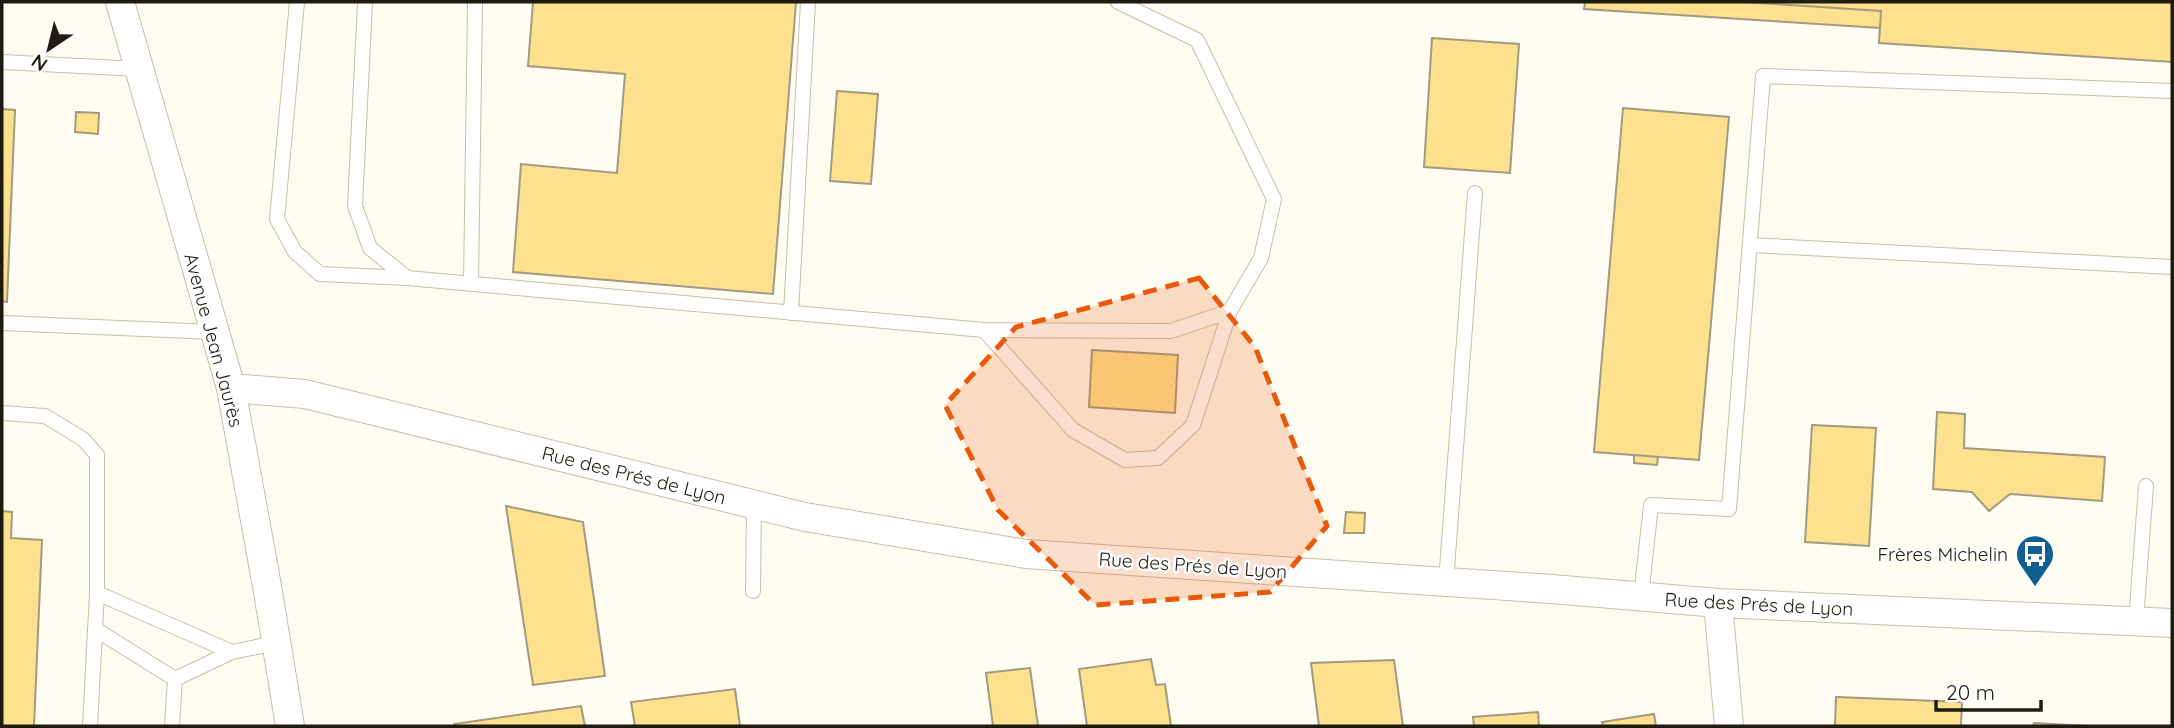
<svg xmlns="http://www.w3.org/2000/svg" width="2174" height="728" font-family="Quicksand,sans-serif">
  <rect width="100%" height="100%" fill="#fffcf1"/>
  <path fill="#fde18f" stroke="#a29a81" stroke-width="2" d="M533,2H796L773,294L513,272L521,164L617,173L625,74L528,66Z
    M1585,2H1744L1881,11L1880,28L1584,9Z
    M1744,2H2172V62L1879,43L1881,11Z
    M1432,38L1519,44L1510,173L1424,167Z
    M837,91L878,94L871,184L830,181Z
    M1623,108L1729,117L1699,460L1594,452Z
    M2,109L15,110L7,302L2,301Z
    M76,112L99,113L98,134L75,132Z
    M1092,350L1178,355L1175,413L1089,407Z
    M1937,412L1965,414L1964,448L2105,457L2102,501L2010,494L1989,511L1972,492L1933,489Z
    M1812,425L1876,428L1869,546L1805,542Z
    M1634,455L1658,457L1657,465L1634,463Z
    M506,506L583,522L605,676L533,685Z
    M2,511L12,512L11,538L42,540L34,726H2Z
    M1346,512L1365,513L1364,533H1344Z
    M1151,659L1156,685L1165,684L1171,726H1087L1079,669Z
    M1394,660L1403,726H1319L1311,663Z
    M1030,668L1038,726H993L986,673Z
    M735,689L740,726H635L631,702Z
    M1836,697L1962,702L1961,726H1835Z
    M581,706L585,726H454V724Z
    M1538,712L1539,726H1474L1473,717Z
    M1654,714L1656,726H1603L1602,722Z
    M2034,723L2088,726H2033Z"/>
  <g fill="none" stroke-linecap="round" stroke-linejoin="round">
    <defs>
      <path id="service" d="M297,2L277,219L295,252L320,274L407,278
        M365,2L355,206L370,248L407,278L984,330L1171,331L1230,311L1261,258L1274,199L1197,40L1118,2
        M2,62L139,69
        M1750,245L2172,267
        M471,284L475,3
        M791,313L808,2
        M2,323L214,332
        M984,330L1073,430L1125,460L1158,458L1193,425L1230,311
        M2,413L45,416L83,439L97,455V593L90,726
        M1446,582L1475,193
        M753,591L754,504
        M97,593L232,652L175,679
        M1641,597L1651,505L1729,509L1763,76L2172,91
        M2136,621L2146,486
        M95,629L175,679L172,726
        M232,652L276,643"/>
      <path id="minor" d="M120,2L231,388L267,586L290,726
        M231,388L305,394L805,517L1026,554L1552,589L1718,603L2172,623
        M1718,603L1729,726"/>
    </defs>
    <use href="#service" stroke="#c8bfa6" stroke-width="16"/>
    <use href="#minor" stroke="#c8bfa6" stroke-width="30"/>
    <use href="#service" stroke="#fff" stroke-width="14"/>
    <use href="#minor" stroke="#fff" stroke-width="28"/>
  </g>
  <path fill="#e8590c" fill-opacity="0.2" stroke="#e8590c" stroke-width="5" stroke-dasharray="14 9" stroke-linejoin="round" d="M1199,278L1255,347L1327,526L1270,592L1095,605L998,510L945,405L1016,327Z"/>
  <defs>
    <symbol id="bus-pin" viewBox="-11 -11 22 30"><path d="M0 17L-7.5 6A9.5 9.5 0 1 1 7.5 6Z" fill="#115e91" stroke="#fff"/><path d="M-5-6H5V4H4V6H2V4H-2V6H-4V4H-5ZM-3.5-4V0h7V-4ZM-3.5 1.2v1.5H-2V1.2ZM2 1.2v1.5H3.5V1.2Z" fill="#fff"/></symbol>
  </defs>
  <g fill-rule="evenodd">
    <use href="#bus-pin" x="2013" y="532" width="44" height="60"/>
  </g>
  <g text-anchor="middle" stroke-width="5" stroke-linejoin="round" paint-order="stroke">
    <g font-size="19" fill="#1e1b11" stroke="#fff">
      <text transform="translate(214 340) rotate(75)" y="7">Avenue Jean Jaurès</text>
      <text transform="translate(634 475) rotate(14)" y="7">Rue des Prés de Lyon</text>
      <text transform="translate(1193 565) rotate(4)" y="7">Rue des Prés de Lyon</text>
      <text transform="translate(1759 604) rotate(3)" y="7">Rue des Prés de Lyon</text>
    </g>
    <g font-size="19" fill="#1e1b11" stroke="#fff" text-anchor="end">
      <text x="2008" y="561">Frères Michelin</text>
    </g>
  </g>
  <rect width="2174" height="728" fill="none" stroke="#1e1b11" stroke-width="7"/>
  <g transform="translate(49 49) rotate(215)" stroke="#ffffff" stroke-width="5" paint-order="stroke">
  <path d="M0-5L12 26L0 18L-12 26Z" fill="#1e1b11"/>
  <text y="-10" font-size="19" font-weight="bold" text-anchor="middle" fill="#1e1b11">N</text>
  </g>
  <path d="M1936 700v10h105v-10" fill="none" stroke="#1e1b11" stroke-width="3.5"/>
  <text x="1946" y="700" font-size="21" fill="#1e1b11" stroke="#ffffff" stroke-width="5" paint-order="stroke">20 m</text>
</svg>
